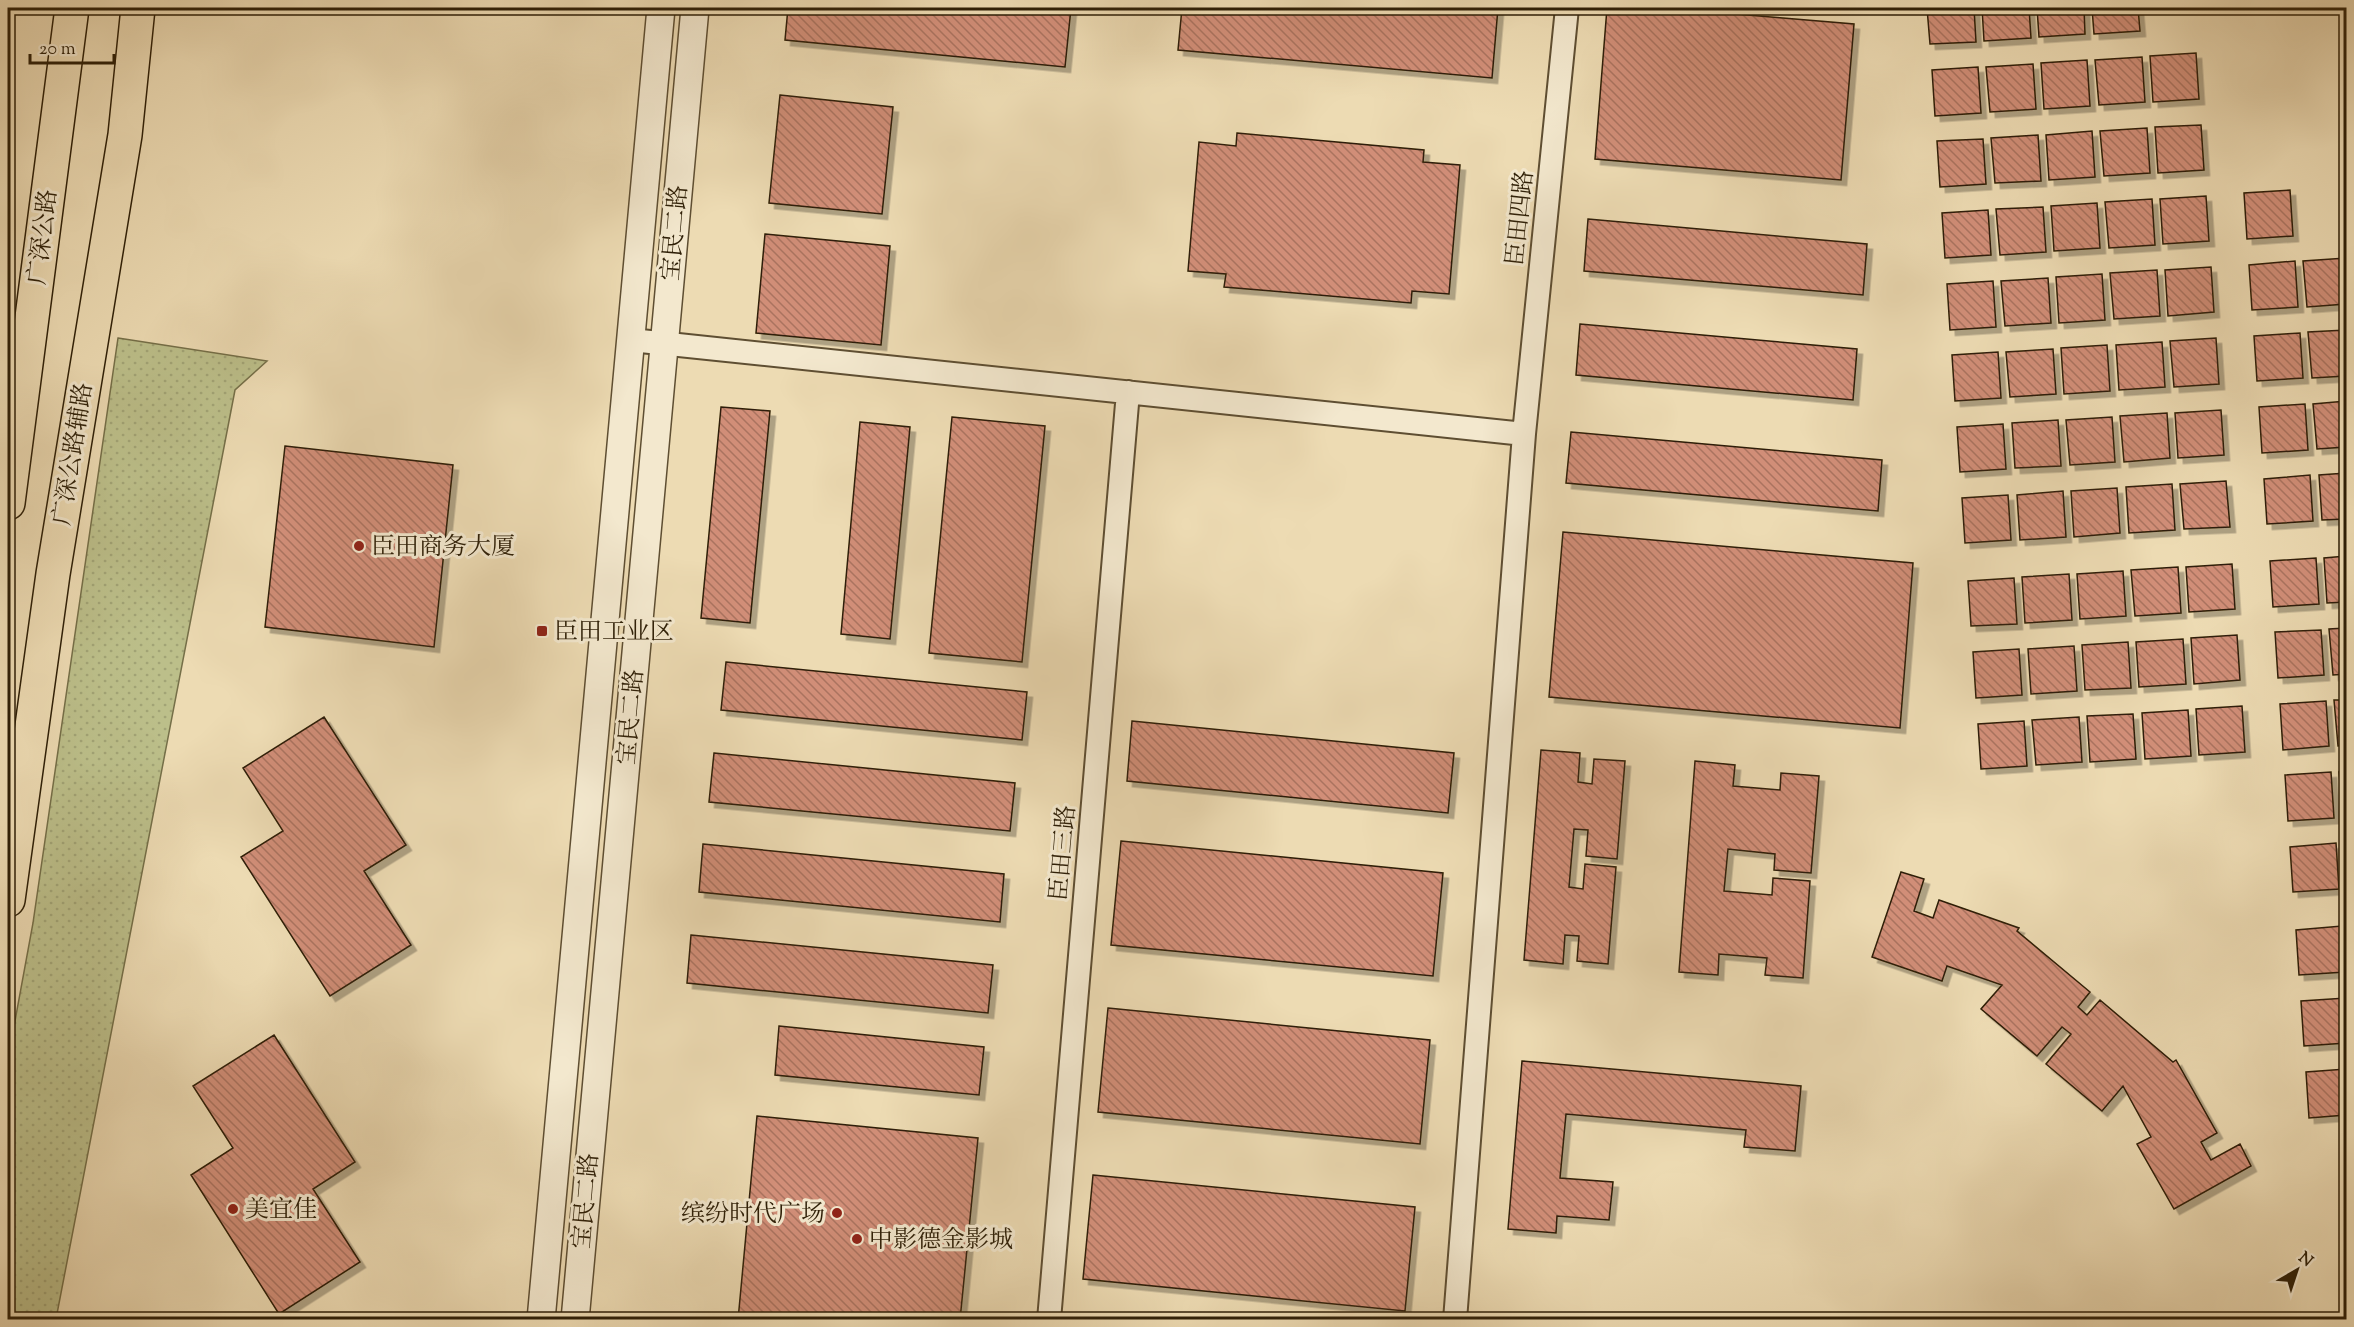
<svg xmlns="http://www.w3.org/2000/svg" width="2354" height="1327" font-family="'Sorts Mill Goudy','Noto Serif SC',serif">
  <defs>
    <pattern id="grass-dots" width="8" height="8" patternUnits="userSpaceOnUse" patternTransform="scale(1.5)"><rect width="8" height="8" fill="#bcbf8a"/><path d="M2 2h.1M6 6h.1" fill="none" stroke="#a2a476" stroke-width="1.8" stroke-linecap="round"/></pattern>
    <pattern id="building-back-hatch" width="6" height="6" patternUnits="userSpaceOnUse" patternTransform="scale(1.5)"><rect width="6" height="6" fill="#d18e78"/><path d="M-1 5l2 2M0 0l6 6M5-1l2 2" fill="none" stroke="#aa7360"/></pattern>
    <filter id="shadow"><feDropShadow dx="5.5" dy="5.5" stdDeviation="0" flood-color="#0004"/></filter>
  </defs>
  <rect width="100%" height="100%" fill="#eddbb3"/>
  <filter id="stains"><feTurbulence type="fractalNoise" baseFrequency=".00333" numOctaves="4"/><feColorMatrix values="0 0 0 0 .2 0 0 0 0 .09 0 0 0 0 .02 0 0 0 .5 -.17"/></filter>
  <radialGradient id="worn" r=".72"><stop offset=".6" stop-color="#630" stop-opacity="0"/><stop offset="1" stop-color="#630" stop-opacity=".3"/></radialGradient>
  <path fill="url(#grass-dots)" stroke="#756f48" stroke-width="1.5" d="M118,338L267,361L235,390L56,1319H8V1059L33,923Z"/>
  <path fill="url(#building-back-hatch)" stroke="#2e1f07" stroke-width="1.5" filter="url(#shadow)" d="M788,8H1071L1065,67L785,40Z
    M1182,8H1498L1492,78L1178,50Z
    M1607,8H1664L1854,24L1841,180L1595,159Z
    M1927,8H1974L1976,42L1930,44Z
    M1982,8H2029L2031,38L1984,41Z
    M2037,8H2084L2085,34L2039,37Z
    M2092,8H2138L2140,31L2094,34Z
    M2196,53L2199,99L2153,102L2150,56Z
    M2142,57L2145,102L2099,105L2095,60Z
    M2087,60L2090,106L2044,109L2041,63Z
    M2033,64L2036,109L1990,112L1986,67Z
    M1978,67L1981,113L1935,116L1932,70Z
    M780,95L893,107L882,214L769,203Z
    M2201,125L2204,170L2158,173L2155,127Z
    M2147,128L2150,173L2104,176L2100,131Z
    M2092,131L2095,177L2049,180L2046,135Z
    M1237,133L1424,150L1423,162L1460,165L1449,294L1412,291L1411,303L1224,287L1226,274L1188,271L1199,142L1236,146Z
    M2038,135L2041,181L1995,183L1991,138Z
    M1983,139L1986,184L1940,187L1937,141Z
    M2290,190L2293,236L2247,239L2244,193Z
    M2206,196L2209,241L2163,244L2160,199Z
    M2152,199L2155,245L2109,248L2105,202Z
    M2097,203L2100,248L2054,251L2051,206Z
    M2043,207L2046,252L2000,255L1996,209Z
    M1988,210L1991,255L1945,258L1942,213Z
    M1588,219L1867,244L1863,295L1584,271Z
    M765,234L890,246L881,345L756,333Z
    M2346,258V304L2307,307L2303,261Z
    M2295,261L2298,307L2252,310L2249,265Z
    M2211,267L2214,312L2168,316L2165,270Z
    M2157,270L2160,316L2114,319L2110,273Z
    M2102,274L2105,320L2059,323L2056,277Z
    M2048,278L2051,323L2005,326L2001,281Z
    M1993,281L1996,327L1950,330L1947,284Z
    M1580,324L1857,349L1853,400L1576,375Z
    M2346,330V376L2312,378L2308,332Z
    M2300,333L2303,378L2257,381L2254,336Z
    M2216,338L2219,384L2174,387L2170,341Z
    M2162,342L2165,387L2119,390L2116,345Z
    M2107,345L2110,391L2064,394L2061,348Z
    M2053,349L2056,394L2010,397L2006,352Z
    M1998,352L2001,398L1955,401L1952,355Z
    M2346,401V447L2317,449L2313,404Z
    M2305,404L2308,450L2262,453L2259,407Z
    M721,407L770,411L750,623L701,618Z
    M2221,410L2224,455L2178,458L2175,413Z
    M2167,413L2170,458L2124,462L2120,416Z
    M952,417L1045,426L1022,662L929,653Z
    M2112,417L2115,462L2070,465L2066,420Z
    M2058,420L2061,466L2015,468L2012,423Z
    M860,422L910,427L890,639L841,634Z
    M2003,424L2006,469L1960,472L1957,427Z
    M1571,432L1882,460L1878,511L1566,483Z
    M285,446L453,465L434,647L265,627Z
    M2346,473V519L2322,520L2319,475Z
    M2310,475L2313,521L2267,524L2264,479Z
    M2226,481L2230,527L2184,529L2180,484Z
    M2172,484L2175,530L2129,533L2126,487Z
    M2117,488L2120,533L2074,537L2071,491Z
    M2063,491L2066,537L2020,540L2017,495Z
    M2008,495L2011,540L1965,543L1962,498Z
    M1563,532L1913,563L1900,728L1549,697Z
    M2346,556V602L2327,603L2324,558Z
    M2316,558L2319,604L2273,607L2270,561Z
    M2232,564L2235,609L2189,612L2186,567Z
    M2178,567L2181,613L2135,616L2131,570Z
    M2123,571L2126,616L2080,619L2077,574Z
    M2069,574L2072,620L2025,623L2022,577Z
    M2014,578L2017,624L1971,626L1968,581Z
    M2346,628V674L2333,675L2329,629Z
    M2321,630L2324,675L2278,678L2275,632Z
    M2237,635L2240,680L2194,684L2191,638Z
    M2183,639L2186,684L2139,687L2136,642Z
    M2128,642L2131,688L2085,690L2082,645Z
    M2074,646L2077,691L2031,694L2028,649Z
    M2019,649L2022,695L1976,698L1973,652Z
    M726,662L1027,692L1022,740L721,710Z
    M2334,700H2346V745L2338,746Z
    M2326,701L2329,746L2283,750L2280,704Z
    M2242,706L2245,752L2199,755L2196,709Z
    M2188,710L2191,756L2145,759L2142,713Z
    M2133,714L2136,759L2090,762L2087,716Z
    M324,717L406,845L364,871L411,945L330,996L241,857L283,831L243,768Z
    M2079,717L2082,762L2036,765L2032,720Z
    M1132,721L1454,753L1448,813L1127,781Z
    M2024,721L2027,766L1981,769L1978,724Z
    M1541,750L1580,753L1578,782L1592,784L1594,759L1625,761L1617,859L1586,856L1588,830L1574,829L1569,887L1583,889L1585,864L1616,867L1608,964L1577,961L1579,936L1565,935L1563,964L1524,960Z
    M714,753L1015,783L1010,831L709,802Z
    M1695,761L1735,765L1733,786L1780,790L1781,773L1819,776L1811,873L1774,870L1775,854L1728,849L1724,891L1772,895L1773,878L1810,881L1803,978L1765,975L1767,958L1719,954L1718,975L1679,972Z
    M2346,771V817H2343L2339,772Z
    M2331,772L2334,818L2288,821L2285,775Z
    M1121,841L1443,873L1433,976L1111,945Z
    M2336,843L2339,889L2293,892L2290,847Z
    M703,844L1004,874L1000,922L699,892Z
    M1901,872L1924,879L1914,911L1933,918L1939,900L2019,928L2017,931L2090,992L2078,1007L2087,1015L2100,1000L2173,1062L2176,1060L2217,1133L2201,1142L2211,1160L2240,1144L2251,1166L2174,1209L2137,1144L2151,1137L2123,1086L2102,1111L2046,1064L2071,1034L2062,1027L2037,1056L1981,1009L2002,985L1947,966L1942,981L1872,957Z
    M2342,926L2345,972L2299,975L2296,930Z
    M691,935L993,965L988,1013L687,983Z
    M2346,998V1043L2304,1046L2301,1001Z
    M1108,1008L1430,1040L1420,1144L1098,1112Z
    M779,1026L984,1047L979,1095L775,1075Z
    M274,1035L355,1162L313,1189L360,1262L279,1314L191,1175L233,1148L193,1086Z
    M1522,1061L1801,1086L1795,1151L1744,1147L1746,1130L1566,1114L1560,1178L1613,1182L1609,1220L1557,1216L1556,1233L1508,1229Z
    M2346,1069V1115L2309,1118L2306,1072Z
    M757,1116L978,1138L960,1320H738Z
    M1093,1175L1415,1207L1405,1311L1083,1279Z
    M1617,1316L1673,1320H1617Z"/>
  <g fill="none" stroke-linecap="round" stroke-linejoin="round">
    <defs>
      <path id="minor" d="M631,340L1524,434
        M1049,1320L1128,392
        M1455,1320L1524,434L1567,8"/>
      <path id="tertiary" d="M541,1320L661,8
        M575,1320L695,8"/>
      <path id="primary" d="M8,900L53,574L125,135L138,8"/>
      <path id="trunk" d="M8,503L72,8"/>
    </defs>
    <use href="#minor" stroke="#5e4e32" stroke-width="26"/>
    <use href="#tertiary" stroke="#5e4e32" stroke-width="30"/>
    <use href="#primary" stroke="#2e1f07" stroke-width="36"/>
    <use href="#trunk" stroke="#2e1f07" stroke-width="36"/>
    <use href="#minor" stroke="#f3e8ce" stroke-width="22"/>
    <use href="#tertiary" stroke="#f3e8ce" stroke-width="27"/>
    <use href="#primary" stroke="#eddbb3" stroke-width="33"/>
    <use href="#trunk" stroke="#eddbb3" stroke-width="33"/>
  </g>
  <g fill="#8f2418" stroke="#f3e8ce" stroke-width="2">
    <circle cx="359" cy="546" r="6"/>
    <rect x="536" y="625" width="12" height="12" rx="3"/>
    <circle cx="233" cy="1209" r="6"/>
    <circle cx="837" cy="1213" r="6"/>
    <circle cx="857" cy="1239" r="6"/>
  </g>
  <g text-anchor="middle" stroke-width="6" stroke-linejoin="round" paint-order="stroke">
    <g font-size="24" fill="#2e1f07" stroke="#f3e8ce">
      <text transform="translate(1519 218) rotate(-84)" y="8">臣田四路</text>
      <text transform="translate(674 233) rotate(-85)" y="8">宝民二路</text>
      <text transform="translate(42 237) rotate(-83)" y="8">广深公路</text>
      <text transform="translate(72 454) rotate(-81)" y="8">广深公路辅路</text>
      <text transform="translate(630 717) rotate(-85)" y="8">宝民二路</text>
      <text transform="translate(1062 853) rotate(-85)" y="8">臣田三路</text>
      <text transform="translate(585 1201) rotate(-85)" y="8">宝民二路</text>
    </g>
    <g font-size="24" fill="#2e1f07" stroke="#f3e8ce" text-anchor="start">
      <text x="371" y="554">臣田商务大厦</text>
      <text x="554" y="639">臣田工业区</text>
      <text x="245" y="1217">美宜佳</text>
      <text x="825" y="1221" text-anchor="end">缤纷时代广场</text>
      <text x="869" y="1247">中影德金影城</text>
    </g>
  </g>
  <rect width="2354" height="1327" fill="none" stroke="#eddbb3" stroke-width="30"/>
  <rect x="9" y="9" width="2336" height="1309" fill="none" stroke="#2e1f07" stroke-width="3"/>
  <rect x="15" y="15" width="2324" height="1297" fill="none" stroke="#2e1f07" stroke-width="1.5"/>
  <g transform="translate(2297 1270) rotate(39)" stroke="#f3e8ce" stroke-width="4.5" paint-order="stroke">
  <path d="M0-4.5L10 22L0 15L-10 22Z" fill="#2e1f07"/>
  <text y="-9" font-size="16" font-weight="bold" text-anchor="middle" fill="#2e1f07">N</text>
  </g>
  <path d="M30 54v9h84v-9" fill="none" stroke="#2e1f07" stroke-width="3"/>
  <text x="39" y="54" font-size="18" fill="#2e1f07" stroke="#f3e8ce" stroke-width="4.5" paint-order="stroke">20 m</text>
  <rect width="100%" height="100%" filter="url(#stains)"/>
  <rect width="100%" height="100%" fill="url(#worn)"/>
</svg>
